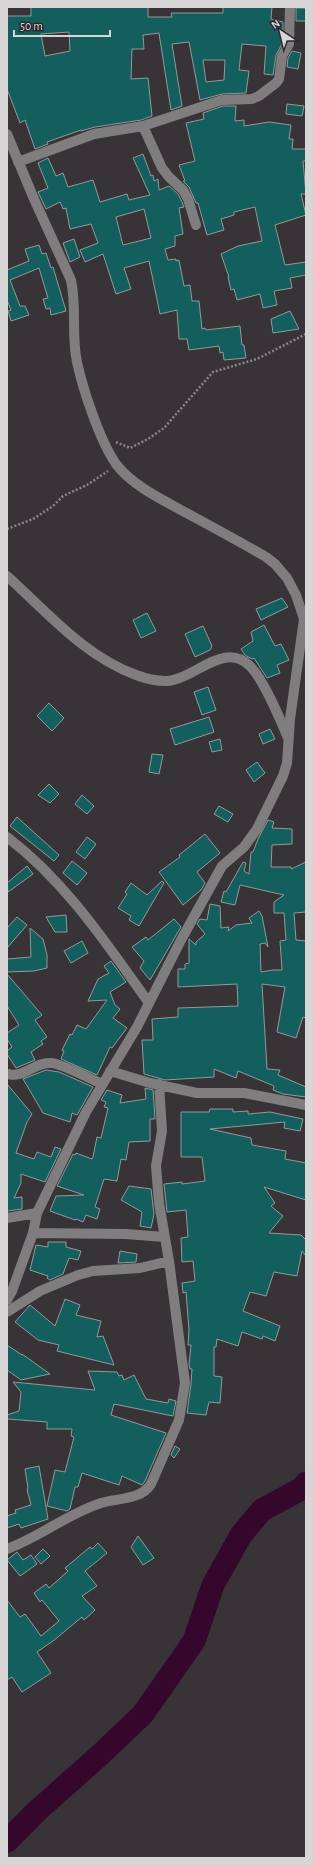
<svg xmlns="http://www.w3.org/2000/svg" width="313" height="1865" font-family="'Alegreya Sans',sans-serif">
  <rect width="100%" height="100%" fill="#383337"/>
  <g fill="none" stroke-linecap="round" stroke-linejoin="round">
    <path stroke="#36072d" stroke-width="23" d="M7,1841L37,1811L100,1755L143,1714L194,1641L213,1585L241,1535L262,1510L301,1489L306,1483"/>
  </g>
  <path fill="#125f5d" stroke="#929a99" fill-rule="evenodd" d="M31,7H148V17H172L171,13H223V7H272L271,19L283,22V42L276,55L273,75L264,74L266,46L242,44L239,70L249,71L246,93L222,94L200,100L189,42L172,44L182,106L171,110L159,33L143,35L144,49H132L131,79L148,78L152,116L141,120L95,127L81,131V130L47,142L48,144L35,149L25,120L20,123L7,89V16H31ZM69,32L70,51L45,56L41,34ZM203,60H225L224,80L206,82Z
    M296,8H306V21H296Z
    M292,51L301,53L298,69L287,67L288,58Z
    M287,104L304,106L302,116L286,114Z
    M223,106H236L235,121L244,120V126L269,122L291,125L289,139H293L292,149H306V161H303L306,194H301L306,215L275,225L285,265L306,262V275L290,278L292,288L274,291L277,305L263,308L260,294L237,300L234,289L231,290L228,277H229L221,254L238,246L262,241L255,207L234,212V215L221,219L224,230L207,235L198,203H196L189,187L183,181H185L179,165L195,161L186,123L204,119L203,113Z
    M143,154L151,176L153,175L154,181L158,179L159,190L169,186L178,194L182,202L184,207L179,208L183,234L175,236V246L165,249L168,260L176,259V261L179,260L184,286L190,285L192,301H199L202,329L205,328L206,330L240,326L242,345H244L246,358L224,360L223,352L220,353L219,346L189,350L187,339H179L177,310L160,314L149,261L124,268L131,289L116,294L103,254L85,262L80,250L98,243L91,224L70,229L66,208L63,209L60,202L46,209L38,192L48,188L38,163L48,158L56,176L63,173L68,187L93,180L100,202L127,194L129,200L150,195L133,158ZM144,209L151,238L123,245L116,217Z
    M74,239L80,257L70,262L63,243Z
    M39,245L42,254L46,253L51,268L53,267L66,311L51,315L50,308L46,309L43,299L48,298L39,268L10,280L20,306H25L29,315L11,321L8,311L11,310L7,300V270L29,261L25,249Z
    M290,311L299,329L273,333L271,319Z
    M282,598L288,607L261,620L256,609Z
    M147,613L156,631L141,638L133,620Z
    M264,625L275,646L281,644L289,660L277,665L280,673L267,678L254,658L252,659L245,655L241,649L253,641L251,632Z
    M203,626L212,646L210,650L195,657L185,634Z
    M208,687L216,710L202,715L194,692Z
    M49,703L64,718L52,731L37,716Z
    M209,717L214,732L175,745L170,729Z
    M270,729L275,739L263,744L259,734Z
    M220,739L222,750L212,752L209,742Z
    M152,754L163,755L159,774L149,772Z
    M257,762L265,773L254,782L246,770Z
    M49,784L59,794L50,803L38,795Z
    M82,795L94,806L87,814L75,804Z
    M219,806L233,814L228,822L214,814Z
    M17,817L59,855L54,861L10,826Z
    M268,820L274,822L272,828L292,829V844L272,845L271,867H291V869L306,862V912L294,913L296,940L306,941V1018L303,1017L296,1038L277,1032L285,987L262,984L267,1069L280,1070L278,1075L306,1087V1097L283,1094L273,1090L274,1086L238,1071L236,1078L214,1069V1077L165,1080L144,1074L142,1040H153L152,1019L178,1017V1008L238,1006L237,984L178,987V969H185V964L189,963V939L196,945V942L205,934L197,924L200,919L207,920L210,904L220,906L221,928L229,927L228,931L236,925L252,923L249,918L259,911L262,916L268,947L265,943L260,944L261,972L273,970H282L280,941L286,940L284,913H274V902L284,895L240,885L235,905L221,902L224,891L226,892L243,862L246,863L244,871L249,874L251,852H253L258,839Z
    M205,834L220,853L197,872L205,883L201,890L183,905L159,872L180,857L179,855Z
    M87,837L96,844L85,859L76,852Z
    M72,861L87,873L77,885L63,873Z
    M27,866L33,874L8,892L7,883Z
    M162,881L164,883L139,926L129,920L131,916L118,908L127,894L125,892L131,883L147,895Z
    M66,915L67,932H55L46,917Z
    M17,917L27,925L7,948V928Z
    M174,919L181,927L150,980L140,968L144,961L132,947L146,937L148,940Z
    M30,928L43,939L47,955V968L34,971L7,972V959L31,957Z
    M82,941L88,953L71,963L64,951Z
    M111,961L126,982L110,992L115,1005L120,1009L113,1018L127,1028L112,1048L110,1047L97,1075L61,1059L64,1051L62,1050L70,1034L72,1035L77,1025L86,1029L107,1000L88,1001L98,979L109,973L104,966Z
    M7,974L42,1015L35,1020L47,1037L41,1041L43,1044L31,1052L35,1060L16,1068L7,1054V1051L12,1047L7,1039V1033L19,1025L7,1006Z
    M46,1070L59,1072L93,1087L77,1115L72,1113L70,1122L43,1113L23,1079Z
    M7,1084L32,1114L27,1122L16,1153L34,1159L37,1152L51,1157L55,1147L61,1149L45,1182L21,1174V1183L14,1198L22,1197V1209L7,1211Z
    M145,1088L153,1090L155,1119H150V1141L129,1142L126,1160L121,1159L117,1181L104,1179L95,1207L100,1209L97,1219L86,1215L83,1222L76,1219L75,1220L50,1211L56,1196L84,1195L57,1186L73,1154L75,1155L76,1153L92,1159L93,1157L97,1137L101,1138L108,1108L104,1107L106,1102L101,1100L107,1090L122,1095L120,1103L146,1099Z
    M210,1109H233V1112L248,1111V1114L270,1112L303,1119L300,1131L284,1128L285,1122L210,1129L251,1138L252,1145L286,1151L285,1159L306,1163V1200L264,1187L275,1203L271,1206L283,1216L269,1233L301,1235L306,1240V1256L302,1251L297,1276L274,1272L266,1296L250,1292L243,1311L280,1326L275,1341L263,1336L262,1339L242,1332L238,1346L217,1339L216,1347H214V1376L222,1377L220,1403L209,1402L206,1415L187,1413L191,1384L192,1369H190L189,1365L191,1345H188L189,1330L186,1292L183,1293L182,1283L195,1281L193,1261L182,1262L181,1238L188,1237L186,1210L167,1212L164,1184L182,1182V1184L205,1181L202,1157H181V1112H209Z
    M129,1186L151,1189L154,1214L151,1228L140,1226L142,1212L121,1200Z
    M48,1242H66V1247L81,1251L78,1260L69,1258L63,1274L50,1280L47,1278L48,1276L30,1270L36,1245L48,1247Z
    M120,1251L137,1254L136,1262L118,1263Z
    M65,1299L80,1305L76,1315L101,1321L97,1337L103,1336L114,1365L57,1351L59,1345L38,1340L15,1322L30,1305L55,1326Z
    M7,1345L22,1355V1354L50,1374L21,1380L7,1370Z
    M88,1371L117,1372L119,1376L122,1375L124,1380L134,1375L146,1399L168,1403L169,1399L176,1401L173,1416L114,1404L111,1415L166,1433L145,1481L142,1485L122,1476L119,1485L82,1473L78,1487H75L70,1509L67,1511L47,1506L55,1470L65,1472L74,1437L71,1436L72,1429H47V1422L7,1419V1415L19,1411L21,1392L13,1382L95,1390Z
    M175,1446L180,1449L174,1458L171,1455Z
    M39,1466L48,1519L21,1528L19,1524L7,1528V1516L16,1513L15,1510L31,1505L27,1489L28,1488L25,1469Z
    M138,1536L154,1558L143,1565L131,1547Z
    M98,1543L107,1553L85,1571L97,1586L82,1596L95,1610L84,1620L82,1617L53,1641L37,1652L51,1673L22,1692L12,1677L7,1680V1600L20,1617L25,1614L41,1636L59,1621L42,1600L40,1602L34,1593L46,1584L49,1588L68,1571L65,1568L90,1547L92,1549Z
    M43,1549L50,1556L41,1564L35,1557Z
    M17,1552L23,1560L31,1555L37,1564L20,1576L7,1560Z"/>
  <g fill="none" stroke-linecap="round" stroke-linejoin="round">
    <path stroke="#898588" stroke-width="2.5" stroke-dasharray="2 2" stroke-linecap="butt" d="M116,442L130,448L148,439L164,428L213,372L257,359L306,334
      M7,529L33,519L53,506L63,496L87,485L108,471"/>
    <path stroke="#807d7f" stroke-width="10" d="M143,126L162,168L169,177L183,190L188,199L196,225
      M7,134L34,199L71,280C77,307 71,335 77,362C83,390 100,441 116,464C133,487 169,503 194,517C218,530 242,543 266,557L275,564L287,578L296,595L304,619L290,719L287,763L283,776L257,829L244,847L222,866L181,940L137,1027L86,1112L37,1213L33,1233L12,1291L7,1300
      M18,162L94,134L143,126L222,100L252,99L259,96L276,83L279,79L282,56L289,44L290,7
      M7,576C47,612 84,656 136,675C144,678 157,681 166,681C194,680 224,640 250,666C264,680 280,719 288,738
      M7,837C66,882 106,943 149,1003
      M110,1071L150,1083L197,1093H244L306,1105
      M7,1074C26,1078 34,1062 51,1063C60,1063 91,1079 102,1084
      M7,1218L37,1213
      M33,1233L126,1234L164,1237
      M7,1312L40,1291L78,1275L93,1271L140,1268L169,1261
      M7,1549C40,1537 67,1514 101,1503C118,1498 141,1500 151,1484L179,1420L185,1383L169,1261L159,1203L156,1166L162,1131L159,1084"/>
  </g>
  <rect width="313" height="1865" fill="none" stroke="#d8d5d7" stroke-width="16"/>
  <g transform="translate(281 32) rotate(325)" stroke="#2e292d" stroke-width="3" paint-order="stroke">
  <path d="M0-3L7 15L0 10L-7 15Z" fill="#d8d5d7"/>
  <text y="-6" font-size="11" font-weight="bold" text-anchor="middle" fill="#d8d5d7">N</text>
  </g>
  <path d="M14 30v6h96v-6" fill="none" stroke="#d8d5d7" stroke-width="2"/>
  <text x="20" y="30" font-size="12" fill="#d8d5d7" stroke="#2e292d" stroke-width="3" paint-order="stroke">50 m</text>
</svg>
